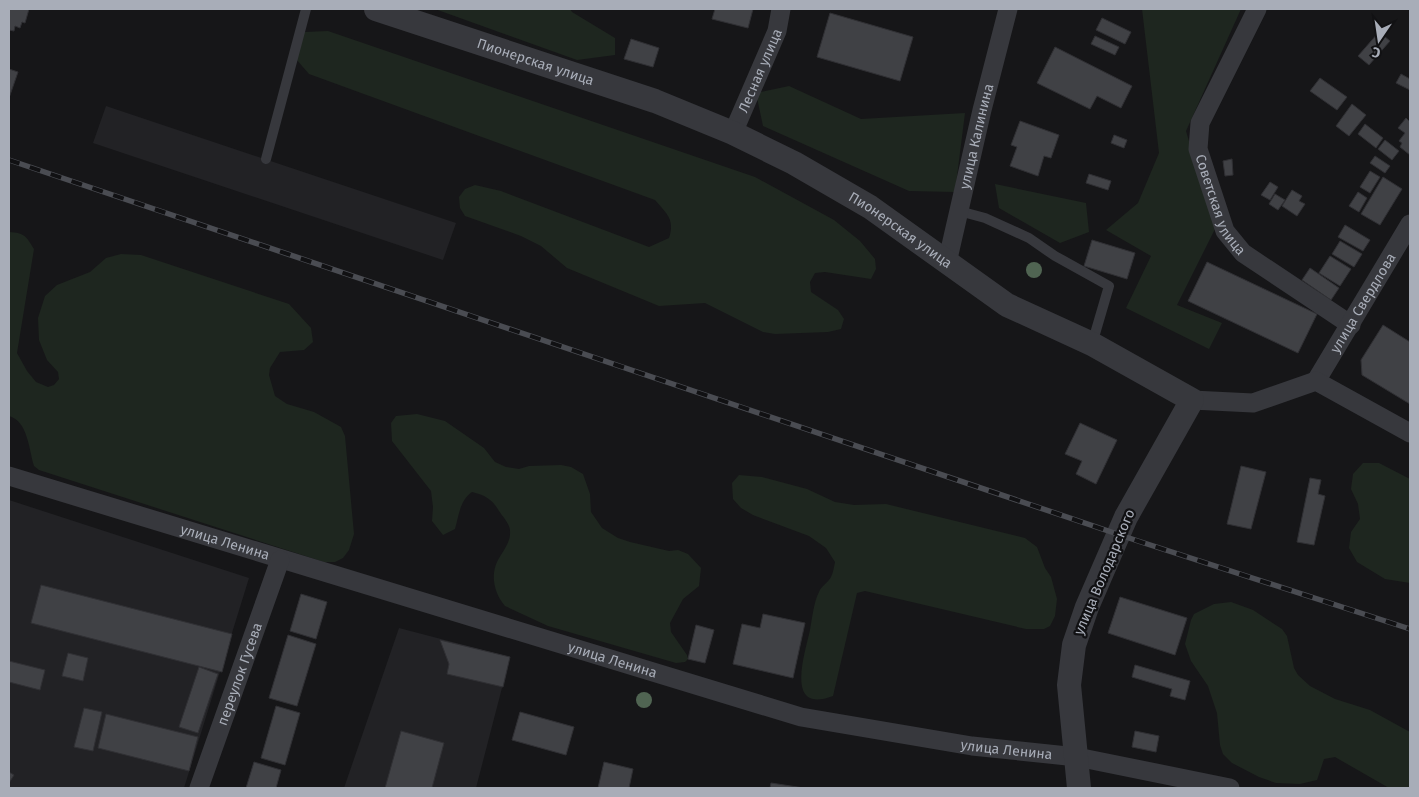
<svg xmlns="http://www.w3.org/2000/svg" width="1419" height="797" font-family="'Fira Sans',sans-serif">
  <rect width="100%" height="100%" fill="#161618"/>
  <path fill="#222225" d="M106,106L456,223L443,260L93,143Z
    M9,500L249,578L184,788H9Z
    M399,628L510,657L476,788H344Z"/>
  <path fill="#1e261f" d="M435,9H570L572,12L615,38V55L577,60Z
    M1142,9H1241L1186,131L1215,229L1177,305L1222,323L1209,349L1126,308L1151,256L1106,230L1138,203L1159,153Z
    M328,31L755,177L834,220L860,241L875,259L876,269L871,279L825,272L815,273L810,282L811,292L838,310L844,319L841,329L828,332L775,334L763,332L705,303L659,306L567,268L541,246L521,236L465,216L460,208L459,197L465,189L475,185L501,191L649,247L669,238C675,219 667,214 655,200L309,74L296,59L298,38L305,32Z
    M789,86L861,119L965,113L955,192L909,191L763,126L756,93Z
    M995,184L1086,203L1089,232L1060,243L999,208Z
    M9,232C25,233 26,236 34,249L17,353L27,371L36,382L48,387L54,385L59,379L58,372L47,360L39,340L38,318L45,296L57,285L90,272L106,258L121,254L141,255L289,304L311,328L313,342L304,350L280,352L270,368L269,375L275,396L287,404L314,412L341,427L345,436L354,534L349,550L343,558L335,562H324L39,470L34,466C29,450 28,421 9,416Z
    M417,414L445,421L484,448L495,462L506,467L519,469L529,466L561,465L571,467L583,474L590,494L591,512L602,528L618,538L630,542L669,551L678,550L688,554L701,568L699,586L683,599L670,623L671,632L687,655L688,659L685,662L676,663L548,626L505,606C494,593 490,575 498,560C503,551 511,542 510,531C510,524 503,517 499,511C492,499 485,495 472,492C460,500 459,515 455,529L443,535L432,521L433,507L431,491L392,441L391,423L396,416Z
    M1363,463H1379L1410,479V583L1385,579L1357,562L1349,548L1351,532L1360,519L1358,504L1351,489L1353,474Z
    M739,475L762,477L807,489L835,502L854,505L886,504L1025,538L1037,547L1045,568L1051,577L1057,599L1055,616L1050,626L1044,629H1026L865,591L857,593L833,696C784,715 805,653 810,630C812,619 814,601 819,592C821,586 828,583 831,577C833,573 834,567 835,562L826,548L809,536L753,515L741,508L733,499L732,483Z
    M1231,602L1253,610L1282,629L1287,636L1294,668L1298,675L1310,686L1335,699L1370,710L1410,732V788H1389L1335,757L1324,759L1317,780L1300,784L1276,783L1259,777L1232,763L1223,754L1220,745L1217,713L1208,686L1191,661L1185,644L1191,620L1194,614L1214,604Z"/>
  <path fill="#404145" stroke="#303034" d="M9,9H29L25,23L22,22L20,28L15,26L14,31L9,30Z
    M715,9H753L748,28L712,19Z
    M830,13L913,37L900,81L817,57Z
    M1102,18L1131,32L1125,44L1096,30Z
    M1379,32L1390,41L1369,65L1358,56Z
    M1095,36L1119,47L1115,55L1091,44Z
    M631,39L659,48L653,67L624,59Z
    M1055,47L1132,86L1121,108L1097,96L1090,109L1037,83Z
    M9,69L18,72L9,98Z
    M1401,74L1410,79V90L1396,83Z
    M1320,78L1347,97L1337,110L1310,91Z
    M1352,104L1366,115L1349,136L1336,126Z
    M1406,118L1410,122V155L1400,147L1402,143L1399,141L1405,133L1398,128Z
    M1020,121L1059,135L1051,158L1044,156L1038,176L1010,166L1017,147L1011,145Z
    M1365,124L1383,138L1376,148L1358,134Z
    M1114,135L1127,140L1124,148L1111,143Z
    M1385,140L1399,151L1392,160L1378,149Z
    M1375,156L1390,166L1385,173L1370,163Z
    M1232,159L1233,175L1225,176L1223,161Z
    M1370,171L1380,177L1370,193L1360,187Z
    M1089,174L1111,181L1108,190L1086,183Z
    M1383,177L1402,189L1380,225L1361,214Z
    M1270,182L1278,187L1270,200L1261,195Z
    M1292,190L1302,196L1299,201L1305,204L1297,216L1282,206Z
    M1358,192L1367,198L1359,212L1349,206Z
    M1275,194L1285,200L1278,210L1269,204Z
    M1345,225L1370,240L1363,251L1338,237Z
    M1092,240L1135,253L1127,279L1084,266Z
    M1340,241L1362,254L1354,267L1332,254Z
    M1330,256L1351,269L1340,286L1319,273Z
    M1207,262L1317,314L1298,353L1188,301Z
    M1310,268L1339,288L1331,300L1302,280Z
    M1383,325L1410,342V404L1362,375L1361,360Z
    M1080,423L1117,440L1096,484L1076,474L1082,461L1065,454Z
    M1241,466L1266,472L1251,529L1227,524Z
    M1310,478L1321,480L1318,494L1325,496L1314,545L1297,542Z
    M41,585L232,634L222,672L31,623Z
    M301,594L327,602L316,639L290,631Z
    M1120,597L1187,618L1175,655L1108,633Z
    M763,614L805,623L793,678L733,664L742,624L760,628Z
    M696,625L714,630L705,663L688,659Z
    M288,635L316,644L297,706L269,698Z
    M440,640L510,657L503,687L447,674L449,664Z
    M68,653L88,658L83,681L62,676Z
    M9,661L45,670L40,690L9,682Z
    M1135,665L1190,681L1185,700L1170,696L1172,689L1132,677Z
    M199,667L218,674L198,733L179,727Z
    M276,706L300,713L285,765L261,758Z
    M84,708L102,712L93,751L74,747Z
    M520,712L574,727L566,755L512,740Z
    M106,714L198,737L189,771L98,748Z
    M401,731L444,743L432,788H385Z
    M1135,731L1159,736L1156,752L1132,747Z
    M254,762L281,770L276,788H246Z
    M604,762L633,769L629,788H598Z
    M9,772L14,775L9,783Z
    M771,783L804,788H770Z"/>
  <g fill="none" stroke-linecap="round" stroke-linejoin="round">
    <path stroke="#37383d" stroke-width="10" d="M266,159L306,9
      M959,211L985,218L1029,238L1055,256L1109,286L1092,344"/>
    <g stroke="#37383d" stroke-width="19">
      <path id="s1" d="M1257,9L1200,123L1198,149L1225,231L1243,253L1351,325"/>
      <path id="s2" d="M733,133L777,31L781,9"/>
      <path id="s3" d="M947,263L982,110L1008,9"/>
      <path id="s4" d="M1316,381L1410,224"/>
      <path d="M1192,400L1253,403L1316,381L1410,433"/>
      <path id="s5" d="M9,476L801,717L972,746L1077,757L1230,788"/>
      <path id="s6" d="M199,788L280,560"/>
    </g>
    <path stroke="#37383d" stroke-width="24" id="s7" d="M376,9L655,101L733,133L794,163L870,207L1007,305L1092,344L1192,400L1126,517L1087,607L1074,645L1069,685L1079,788"/>
    <defs>
      <path id="rail" d="M9,160L1138,541L1410,629"/>
    </defs>
    <use href="#rail" stroke="#4a4c52" stroke-width="5.5"/>
    <use href="#rail" stroke="#111113" stroke-width="4" stroke-dasharray="11" stroke-linecap="butt"/>
  </g>
  <g fill="#506452">
    <circle cx="1034" cy="270" r="8"/>
    <circle cx="644" cy="700" r="8"/>
  </g>
  <g text-anchor="middle" stroke-width="4.5" stroke-linejoin="round" paint-order="stroke">
    <g font-size="14" fill="#a8adb8" stroke="#111113">
      <text dy="5" stroke="none"><textPath href="#s7" startOffset="168">Пионерская улица</textPath></text>
      <text dy="5" stroke="none"><textPath href="#s2" startOffset="68">Лесная улица</textPath></text>
      <text dy="5" stroke="none"><textPath href="#s3" startOffset="130">улица Калинина</textPath></text>
      <text dy="5" stroke="none"><textPath href="#s1" startOffset="214">Советская улица</textPath></text>
      <text dy="5" stroke="none"><textPath href="#s7" startOffset="572">Пионерская улица</textPath></text>
      <text dy="5" stroke="none"><textPath href="#s4" startOffset="91">улица Свердлова</textPath></text>
      <text dy="5" stroke="none"><textPath href="#s5" startOffset="226">улица Ленина</textPath></text>
      <text transform="translate(1104 572) rotate(-67)" y="5">улица Володарского</text>
      <text dy="5" stroke="none"><textPath href="#s5" startOffset="631">улица Ленина</textPath></text>
      <text dy="5" stroke="none"><textPath href="#s6" startOffset="121">переулок Гусева</textPath></text>
      <text dy="5" stroke="none"><textPath href="#s5" startOffset="1036">улица Ленина</textPath></text>
    </g>
  </g>
  <rect width="1419" height="797" fill="none" stroke="#a8adb8" stroke-width="20"/>
  <g transform="translate(1379 40) rotate(193)" stroke="#111113" stroke-width="4" paint-order="stroke">
  <path d="M0-4L9 19L0 12L-9 19Z" fill="#a8adb8"/>
  <text y="-8" font-size="14" font-weight="bold" text-anchor="middle" fill="#a8adb8">С</text>
  </g>
</svg>
